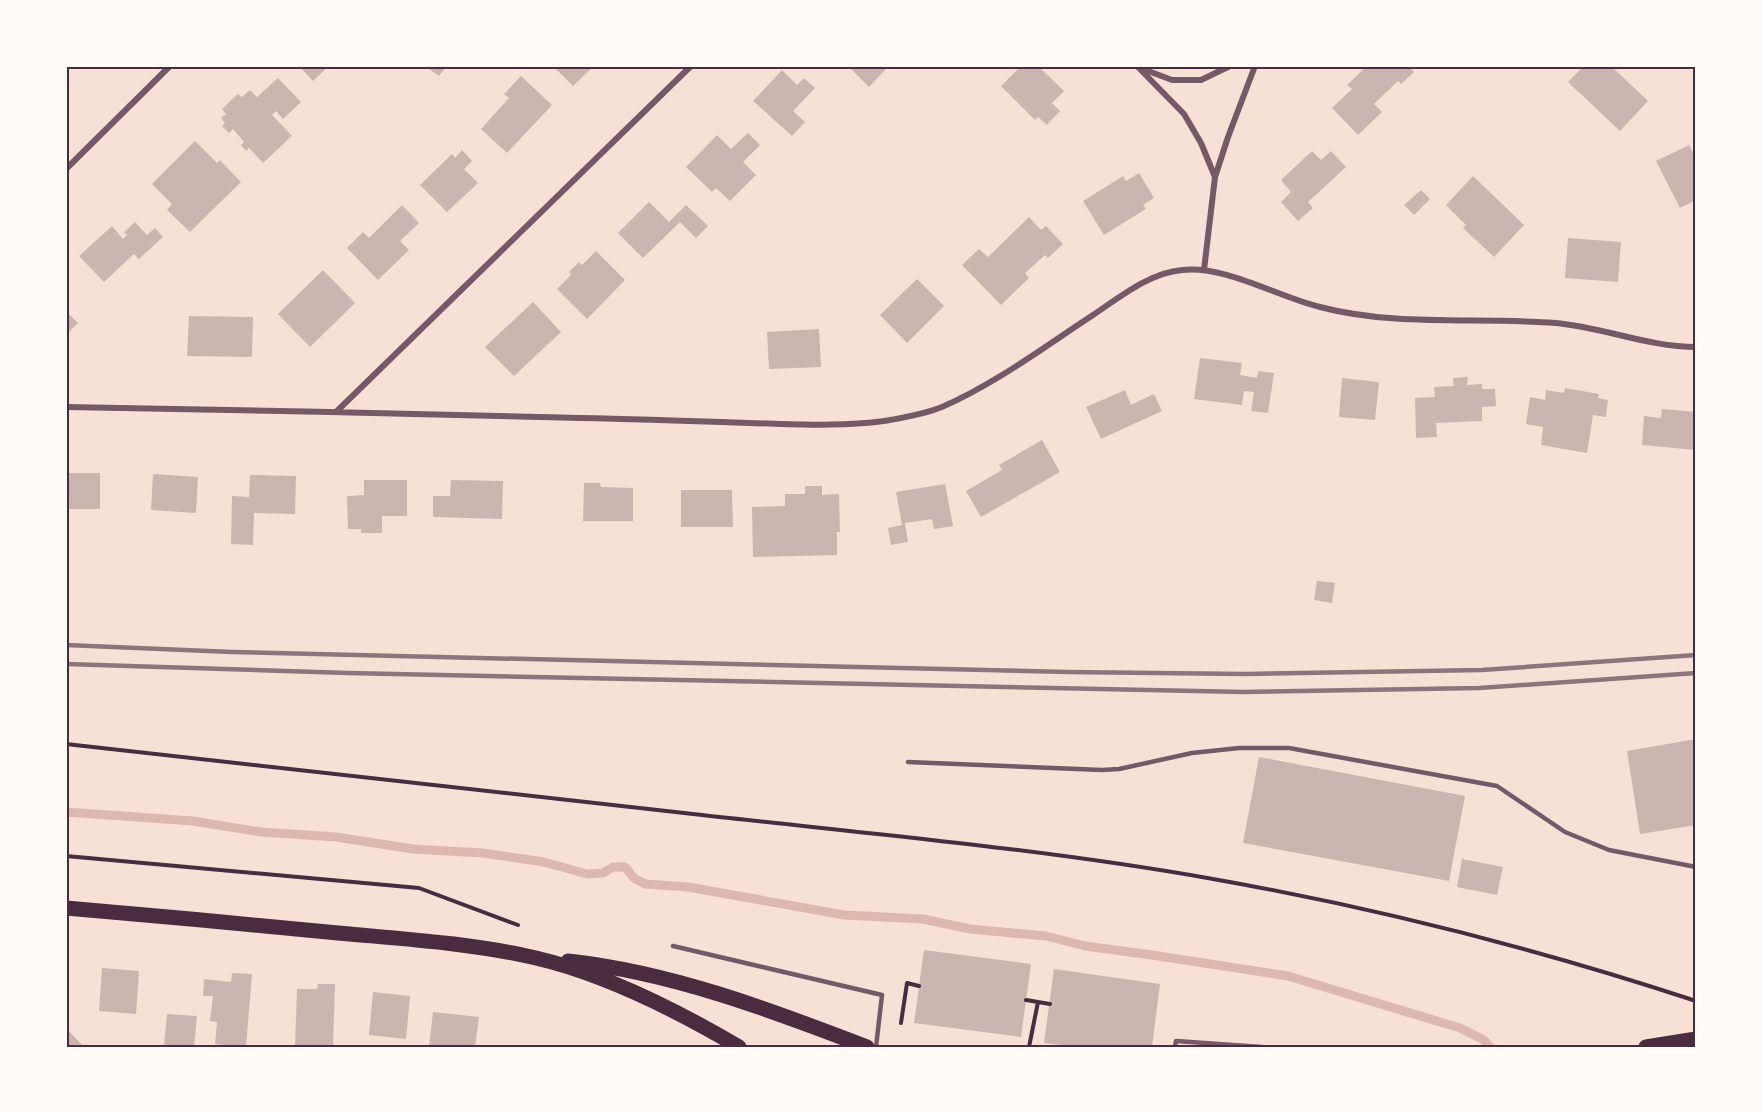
<svg xmlns="http://www.w3.org/2000/svg" width="1762" height="1113" font-family="'DM Sans',sans-serif">
  <rect width="100%" height="100%" fill="#f7e1d7"/>
  <g fill="none" stroke-linecap="round" stroke-linejoin="round">
    <path stroke="#dcb8b0" stroke-width="9" d="M66,812L193,821L261,832L336,837L413,849L482,853L544,862L587,874L603,873L613,867H625L634,878L645,884L688,887L844,915L923,919L970,929L1046,936L1085,946L1152,955L1288,976L1460,1028L1484,1040L1490,1047"/>
  </g>
  <path fill="#ccb4b1" d="M299,66H329L313,81Z
    M425,66H447L439,76Z
    M553,66H594L573,86Z
    M848,66H886L888,67L869,87Z
    M1021,66H1038L1064,91L1052,103L1060,111L1047,125L1038,117L1035,120L1001,86Z
    M1367,66H1384L1386,68L1389,66H1408L1414,72L1401,84L1398,81L1374,104L1382,112L1358,135L1332,108L1352,89L1347,85Z
    M1584,66H1611L1648,101L1620,131L1568,82Z
    M782,70L797,85L804,78L815,88L793,111L805,122L792,136L753,101Z
    M521,76L552,105L507,153L481,129L509,98L504,94Z
    M278,78L301,102L283,119L276,111L272,115L292,136L263,163L249,148L246,151L241,145L244,142L233,129L229,133L222,126L225,123L221,118L226,114L222,109L238,94L242,97L250,90L257,97Z
    M748,133L760,145L743,162L756,175L730,201L716,188L712,192L686,167L717,135L731,149Z
    M195,141L217,163L220,160L241,182L190,232L167,210L172,204L152,184Z
    M1689,145L1696,158V200L1680,208L1656,161Z
    M462,150L472,161L464,169L478,183L447,212L420,185L452,154L455,158Z
    M1312,151L1321,160L1331,151L1346,167L1308,202L1313,208L1298,221L1281,202L1291,192L1281,180Z
    M1139,173L1154,198L1143,205L1146,209L1104,235L1083,201L1123,176L1126,181Z
    M1473,176L1524,225L1494,257L1463,228L1466,225L1446,205Z
    M1421,190L1430,199L1414,215L1404,205Z
    M649,202L669,222L686,205L708,226L696,238L680,222L643,258L618,233Z
    M402,205L419,223L400,241L409,250L378,280L347,248L363,232L369,238Z
    M1029,217L1041,230L1046,226L1063,244L1048,258L1045,255L1025,273L1029,278L1001,305L962,265L979,249L988,257Z
    M135,222L147,235L155,228L163,237L139,259L134,254L104,282L79,256L112,226L123,239L127,235L124,232Z
    M1568,238L1621,242L1618,282L1565,278Z
    M596,251L625,280L587,319L557,289L571,275L569,272L579,262L582,265Z
    M323,270L355,303L310,347L278,314Z
    M917,279L944,306L907,343L880,315Z
    M533,302L561,332L514,376L485,347Z
    M66,311L78,323L66,335Z
    M189,316L253,317L252,357L187,356Z
    M819,329L821,367L769,369L767,332Z
    M1200,358L1242,363L1240,375L1257,378L1258,371L1274,373L1268,413L1251,411L1254,392L1244,391L1242,405L1194,399Z
    M1468,377L1467,385L1482,384V389H1495L1496,406L1482,407V421L1436,423L1437,437L1416,438L1415,398L1435,397L1434,387L1454,386L1453,378Z
    M1342,378L1379,382L1375,420L1339,417Z
    M1565,388L1599,394L1598,398L1608,400L1606,417L1593,415L1587,453L1541,445L1543,427L1526,424L1530,397L1545,400L1546,390L1564,393Z
    M1125,390L1131,405L1154,394L1162,411L1101,439L1086,407Z
    M1662,409L1696,412V450L1642,445L1644,416L1661,418Z
    M1042,440L1060,472L981,517L966,491L1002,470L999,465Z
    M66,473H100V509H66Z
    M153,474L198,477L196,513L151,510Z
    M250,475L296,476L295,514L254,513L253,545L231,544L232,496L249,497Z
    M364,480H407V516H382V533H361V529H348L347,496L364,495Z
    M451,480L503,481L502,519L433,517V496H450Z
    M584,483H600L601,487L633,488V521H583Z
    M945,484L953,526L934,529L932,519L905,523L908,542L891,545L888,528L902,525L896,492Z
    M805,486H822V495L839,494L840,532H837V555L753,557L752,507L785,506V494H805Z
    M681,490H732L733,527H681Z
    M1317,581L1335,583L1332,603L1314,600Z
    M1696,739V825L1640,834L1627,751Z
    M1259,757L1465,796L1449,881L1243,843Z
    M1462,859L1503,867L1497,895L1457,887Z
    M924,950L1031,964L1021,1037L914,1023Z
    M102,968L139,971L136,1014L99,1011Z
    M1054,969L1160,984L1152,1047H1076L1044,1043Z
    M232,973L252,974L246,1047L215,1044L217,1022L210,1021L213,996H203L204,979L231,982Z
    M318,984H335L333,1047L295,1046L297,989H317Z
    M373,992L410,996L406,1039L369,1035Z
    M433,1012L479,1017L475,1047H429Z
    M167,1014L197,1016L194,1047H164Z
    M66,1028L84,1047H66Z"/>
  <g fill="none" stroke-linecap="round" stroke-linejoin="round">
    <path stroke="#4a2c40" stroke-width="4" d="M66,744C278,767 490,791 702,815C872,834 1044,849 1213,879C1377,908 1538,949 1696,1001
      M66,856L419,888L518,925
      M1026,1000L1050,1004
      M901,1023L907,983L919,986
      M1029,1047L1038,1002"/>
    <path stroke="#755966" stroke-width="4.5" d="M908,762L1102,770L1119,769L1192,753L1239,748H1289L1497,786L1565,832L1609,850L1696,867
      M673,946L882,995L876,1047
      M1175,1047L1176,1041L1262,1047"/>
    <path stroke="#755966" stroke-width="6" d="M1137,66L1184,114L1201,143L1215,177
      M1143,69L1172,80H1201L1230,66
      M66,169L170,66
      M1204,270L1215,177L1228,137L1255,66
      M66,407C238,410 409,413 581,418C637,419 693,421 749,423C795,424 839,427 884,421C902,418 925,414 942,407C995,384 1044,347 1093,315C1120,297 1149,273 1182,270C1225,265 1278,297 1320,307C1396,327 1477,317 1555,323C1603,327 1648,347 1696,347
      M336,412L691,66"/>
    <path stroke="#4a2c40" stroke-width="15" d="M66,908C157,916 247,924 338,933C403,939 471,943 536,958C605,974 678,1011 739,1047
      M568,961C670,972 771,1010 867,1047
      M1646,1047L1696,1039"/>
    <path stroke="#8f747c" stroke-width="4.5" d="M66,645L232,652L1067,672L1245,674L1482,670L1696,655
      M66,664L348,673L1244,692L1479,688L1696,673"/>
  </g>
  <rect width="1762" height="1113" fill="none" stroke="#fffaf5" stroke-width="135"/>
  <rect x="68" y="68" width="1626" height="978" fill="none" stroke="#4a2c40" stroke-width="2"/>
</svg>
